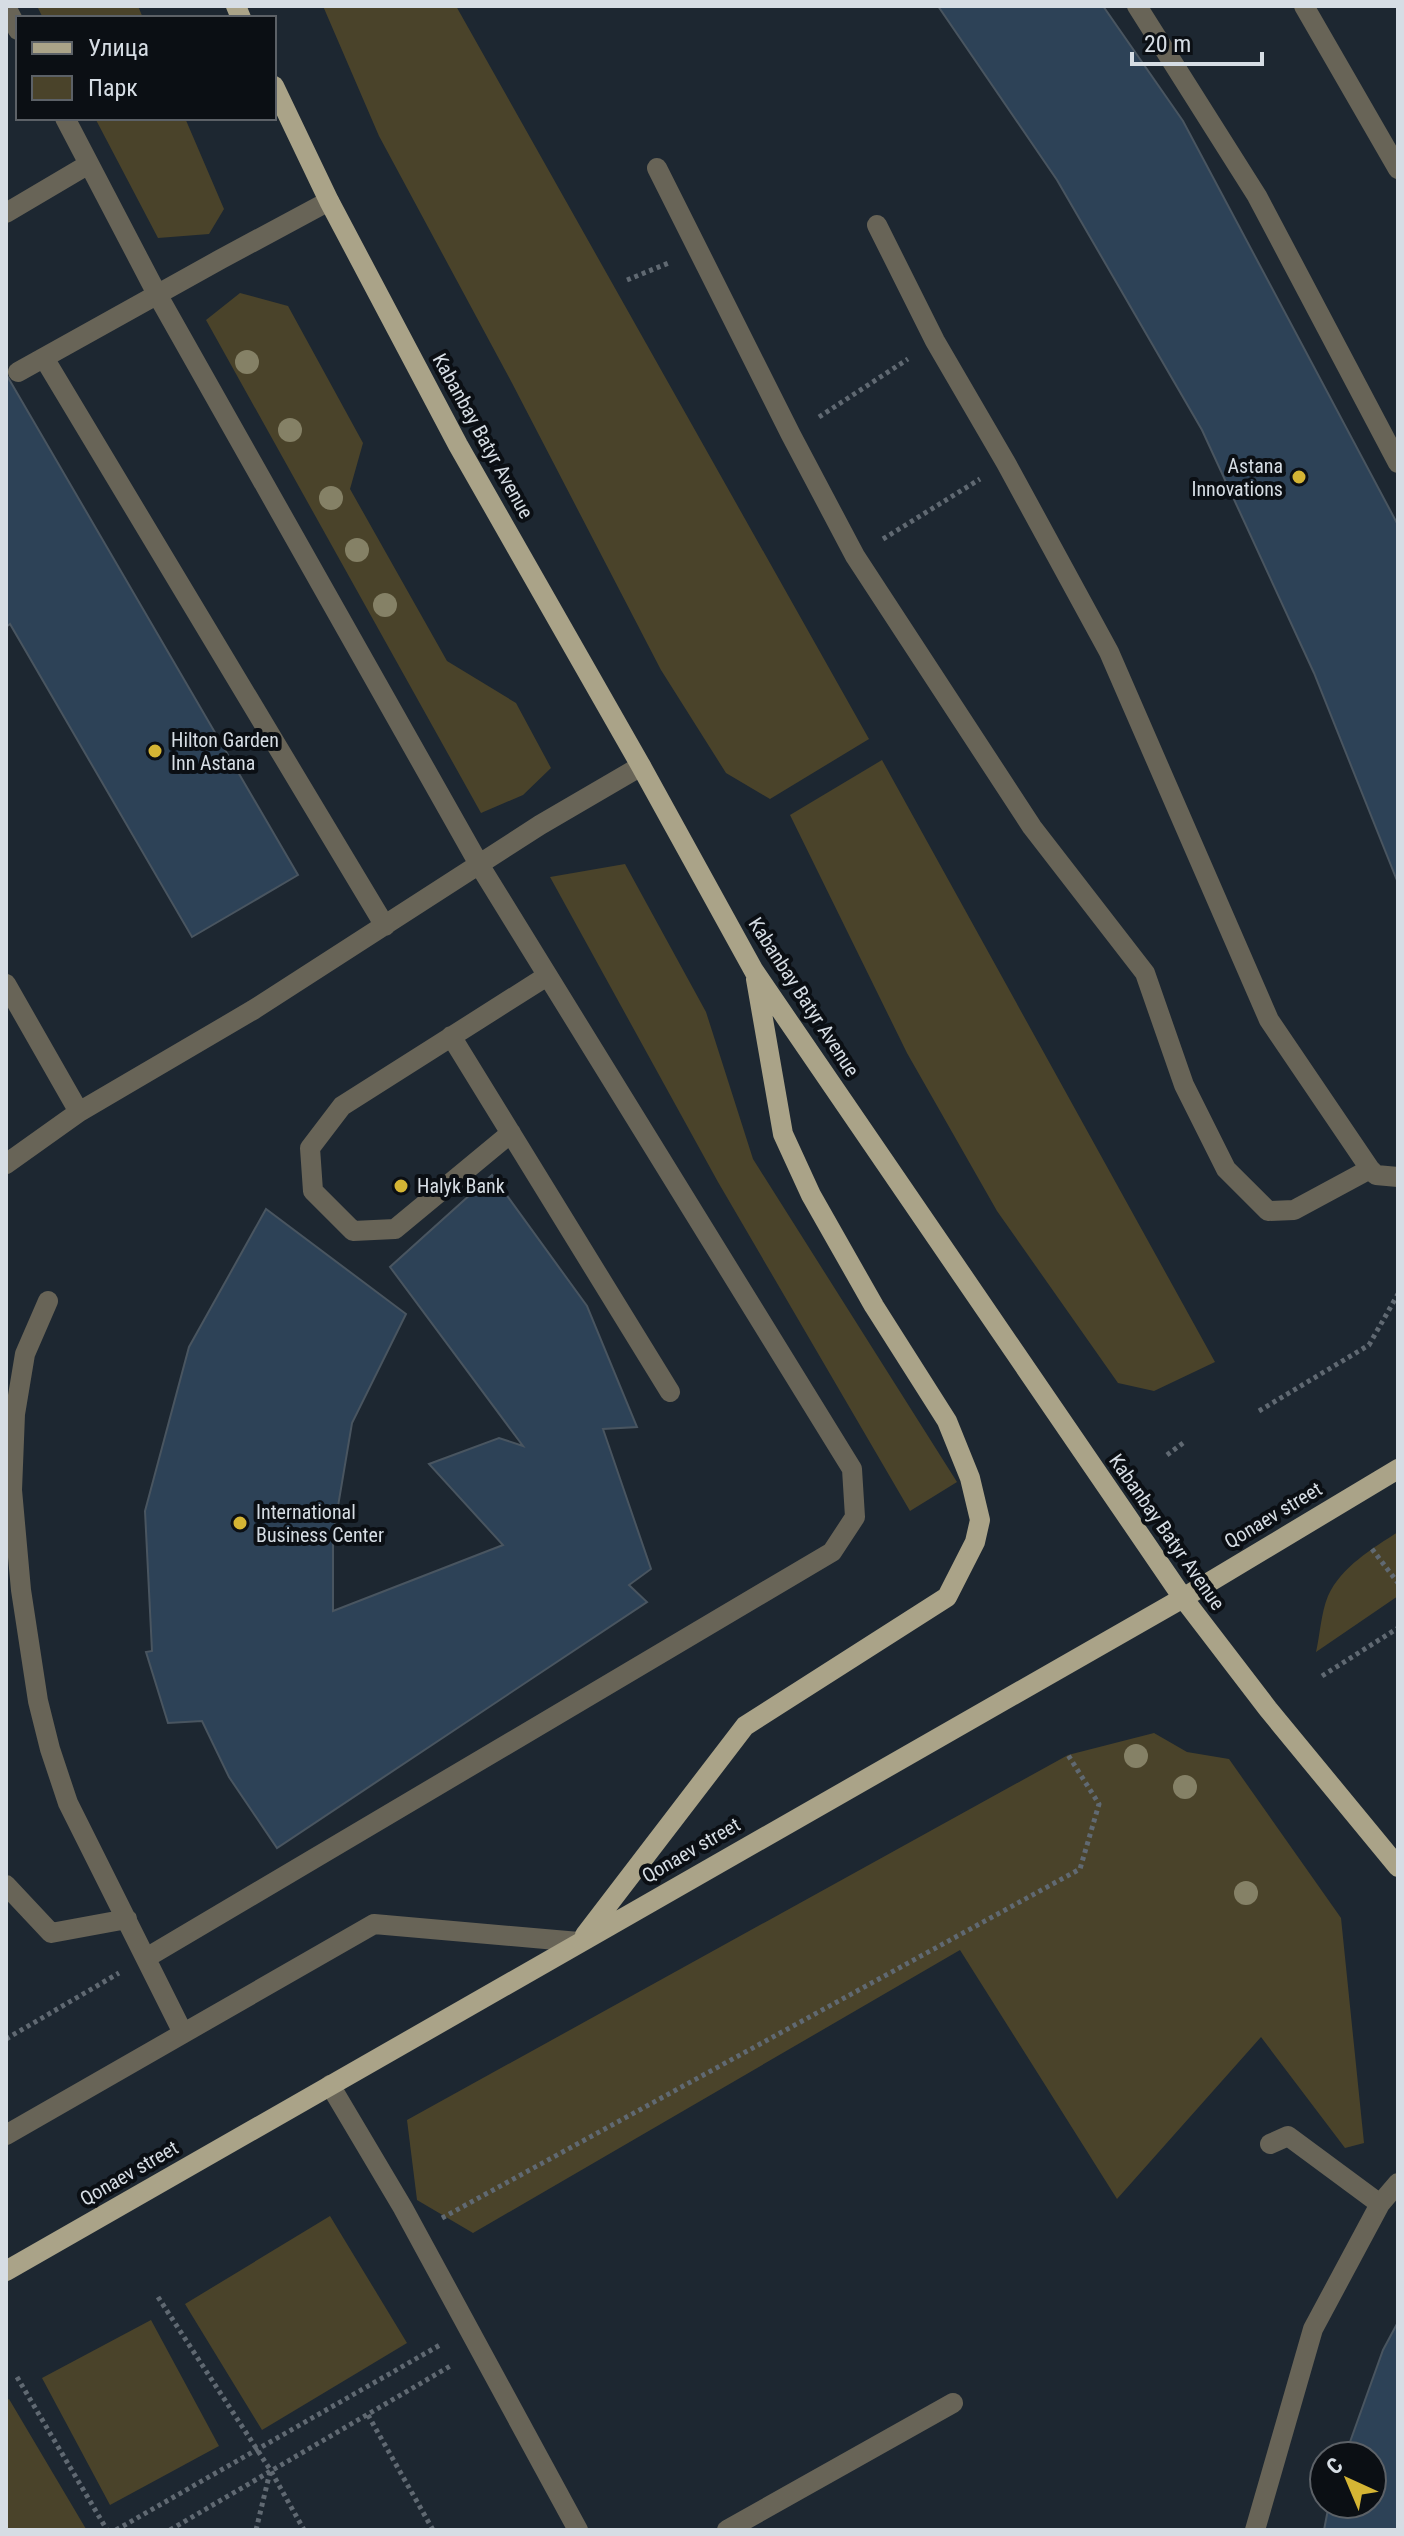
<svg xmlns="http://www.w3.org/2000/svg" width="1404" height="2536" font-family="'Roboto Condensed',sans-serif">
  <rect width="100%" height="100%" fill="#1d2731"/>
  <path fill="#4a432a" d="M37,6H138L143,18H43Z
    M323,6H456L869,739L770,799L726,773L661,670L512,383L379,136Z
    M95,118H185L224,209L209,234L158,238Z
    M240,293L288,306L363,443L350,489L447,661L516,703L551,768L523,795L481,813L206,320Z
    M882,760L1215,1362L1154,1391L1118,1383L997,1211L907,1053L790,815Z
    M625,864L706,1012L753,1159L957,1482L910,1511L718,1182L550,877Z
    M1398,1532V1596L1316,1652C1320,1635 1321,1613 1328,1596C1341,1567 1373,1548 1398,1532Z
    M1154,1733L1187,1752L1229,1759L1341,1918L1364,2143L1345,2148L1261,2037L1117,2199L960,1950L473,2233L417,2200L407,2120L1068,1755Z
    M330,2216L407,2343L262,2430L185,2304Z
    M151,2320L219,2446L110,2505L42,2378Z
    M9,2399L86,2529L85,2530H6V2401Z"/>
  <path fill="#2d4257" stroke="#495560" stroke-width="2" d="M938,6H1103L1183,121L1398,525V883L1314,673L1202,430L1057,180Z
    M6,374L298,875L192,937L10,624L6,627Z
    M492,1175L587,1306L637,1427L603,1429L651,1569L629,1585L647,1602L277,1848L229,1777L202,1721L168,1723L146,1652L152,1651L145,1511L189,1347L266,1209L406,1314L352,1423L333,1536V1611L503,1545L429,1464L499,1438L523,1446L390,1267Z
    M1398,2322V2530H1324L1329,2504H1372V2456H1345L1383,2350Z"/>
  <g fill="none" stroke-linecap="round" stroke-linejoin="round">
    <path stroke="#606972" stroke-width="5" stroke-dasharray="4 4" stroke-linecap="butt" d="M627,280L671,262
      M819,417L908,359
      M883,539L980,479
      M1259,1411L1369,1345L1398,1294
      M1167,1455L1183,1443
      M1372,1549L1398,1583
      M1322,1676L1398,1628
      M6,2039L119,1973
      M442,2218L1080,1869L1099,1804L1068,1755
      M158,2297L271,2471L304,2530
      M17,2377L107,2530
      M368,2415L433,2530
      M116,2530L440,2345
      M170,2530L452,2365
      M256,2530L270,2472"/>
    <path stroke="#686457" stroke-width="20" d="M1137,6L1257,196L1398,463
      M1304,6L1398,169
      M6,7L18,30
      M65,118L157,294L480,866L852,1469L855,1517L832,1552L146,1958
      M657,168L791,435L855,556L1032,827L1145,973L1184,1085L1226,1169L1268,1211L1294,1210L1370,1169
      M6,213L89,164
      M877,225L935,341L1006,463L1109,652L1269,1020L1370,1169L1376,1175L1398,1177
      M44,358L385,926
      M18,372L221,259L329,201
      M6,984L79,1112
      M451,1036L670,1392
      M511,1133L395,1229L353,1231L313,1191L310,1148L342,1106L547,976
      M6,1164L79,1112L253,1010L540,825L641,766
      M48,1301L25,1354L15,1414L12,1490L21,1590L38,1701L50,1749L68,1803L183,2033
      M6,1885L51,1933L127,1919
      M330,2085L403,2208L578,2530
      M6,2135L374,1924L579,1942
      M1270,2144L1288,2136L1380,2204
      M727,2530L953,2403
      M1255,2530L1313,2329L1380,2204L1398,2183"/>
    <path stroke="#aaa388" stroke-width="20" d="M236,6L241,18
      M274,86L329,201L458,445L641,766L754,971L1183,1598L1268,1709L1398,1867
      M585,1935L745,1726L947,1597L975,1542L980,1520L970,1478L947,1421L874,1306L811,1195L783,1134L756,979
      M6,2271L1183,1598L1398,1469"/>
  </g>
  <g fill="#858166">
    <circle cx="247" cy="362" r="12"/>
    <circle cx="290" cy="430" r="12"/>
    <circle cx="331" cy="498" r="12"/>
    <circle cx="357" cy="550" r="12"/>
    <circle cx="385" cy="605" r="12"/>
    <circle cx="1136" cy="1756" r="12"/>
    <circle cx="1185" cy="1787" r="12"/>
    <circle cx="1246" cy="1893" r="12"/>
  </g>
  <g fill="#d5b534" stroke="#0b0f14" stroke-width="3">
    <circle cx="1299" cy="477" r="8"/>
    <circle cx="155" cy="751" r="8"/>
    <circle cx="401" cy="1186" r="8"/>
    <circle cx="240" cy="1523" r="8"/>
  </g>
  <g text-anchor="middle" stroke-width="8" stroke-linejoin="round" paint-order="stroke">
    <g font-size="20" fill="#d6dde4" stroke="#0b0f14">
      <text transform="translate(483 436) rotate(61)" y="7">Kabanbay Batyr Avenue</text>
      <text transform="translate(804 997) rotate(57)" y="7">Kabanbay Batyr Avenue</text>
      <text transform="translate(1273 1515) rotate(-31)" y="7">Qonaev street</text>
      <text transform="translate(1167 1532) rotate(55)" y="7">Kabanbay Batyr Avenue</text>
      <text transform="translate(691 1850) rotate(-30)" y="7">Qonaev street</text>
      <text transform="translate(129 2173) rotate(-30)" y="7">Qonaev street</text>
    </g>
    <g font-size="20" fill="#d6dde4" stroke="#0b0f14" text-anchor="start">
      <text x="1283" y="473" text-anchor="end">Astana<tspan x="1283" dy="23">Innovations</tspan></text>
      <text x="171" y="747">Hilton Garden<tspan x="171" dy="23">Inn Astana</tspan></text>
      <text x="417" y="1193">Halyk Bank</text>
      <text x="256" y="1519">International<tspan x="256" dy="23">Business Center</tspan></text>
    </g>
  </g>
  <rect width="1404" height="2536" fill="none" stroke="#d6dde4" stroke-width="16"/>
  <rect x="16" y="16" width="260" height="104" fill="#0b0f14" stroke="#5c6167" stroke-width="2"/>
  <rect x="32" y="42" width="40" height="12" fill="#aaa388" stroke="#5c6167" stroke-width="2"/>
  <text x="88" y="56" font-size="24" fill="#d6dde4">Улица</text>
  <rect x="32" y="76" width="40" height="24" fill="#4a432a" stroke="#5c6167" stroke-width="2"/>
  <text x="88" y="96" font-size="24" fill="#d6dde4">Парк</text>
  <g transform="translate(1348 2480) rotate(316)"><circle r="38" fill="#0b0f14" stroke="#5c6167" stroke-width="2"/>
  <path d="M0-6L14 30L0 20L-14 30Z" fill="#d5b534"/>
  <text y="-12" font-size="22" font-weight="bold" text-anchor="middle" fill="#d6dde4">С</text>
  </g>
  <path d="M1132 52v12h130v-12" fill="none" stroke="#d6dde4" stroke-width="4"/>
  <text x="1144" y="52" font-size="24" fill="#d6dde4" stroke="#0b0f14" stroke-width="6" paint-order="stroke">20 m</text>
</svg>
